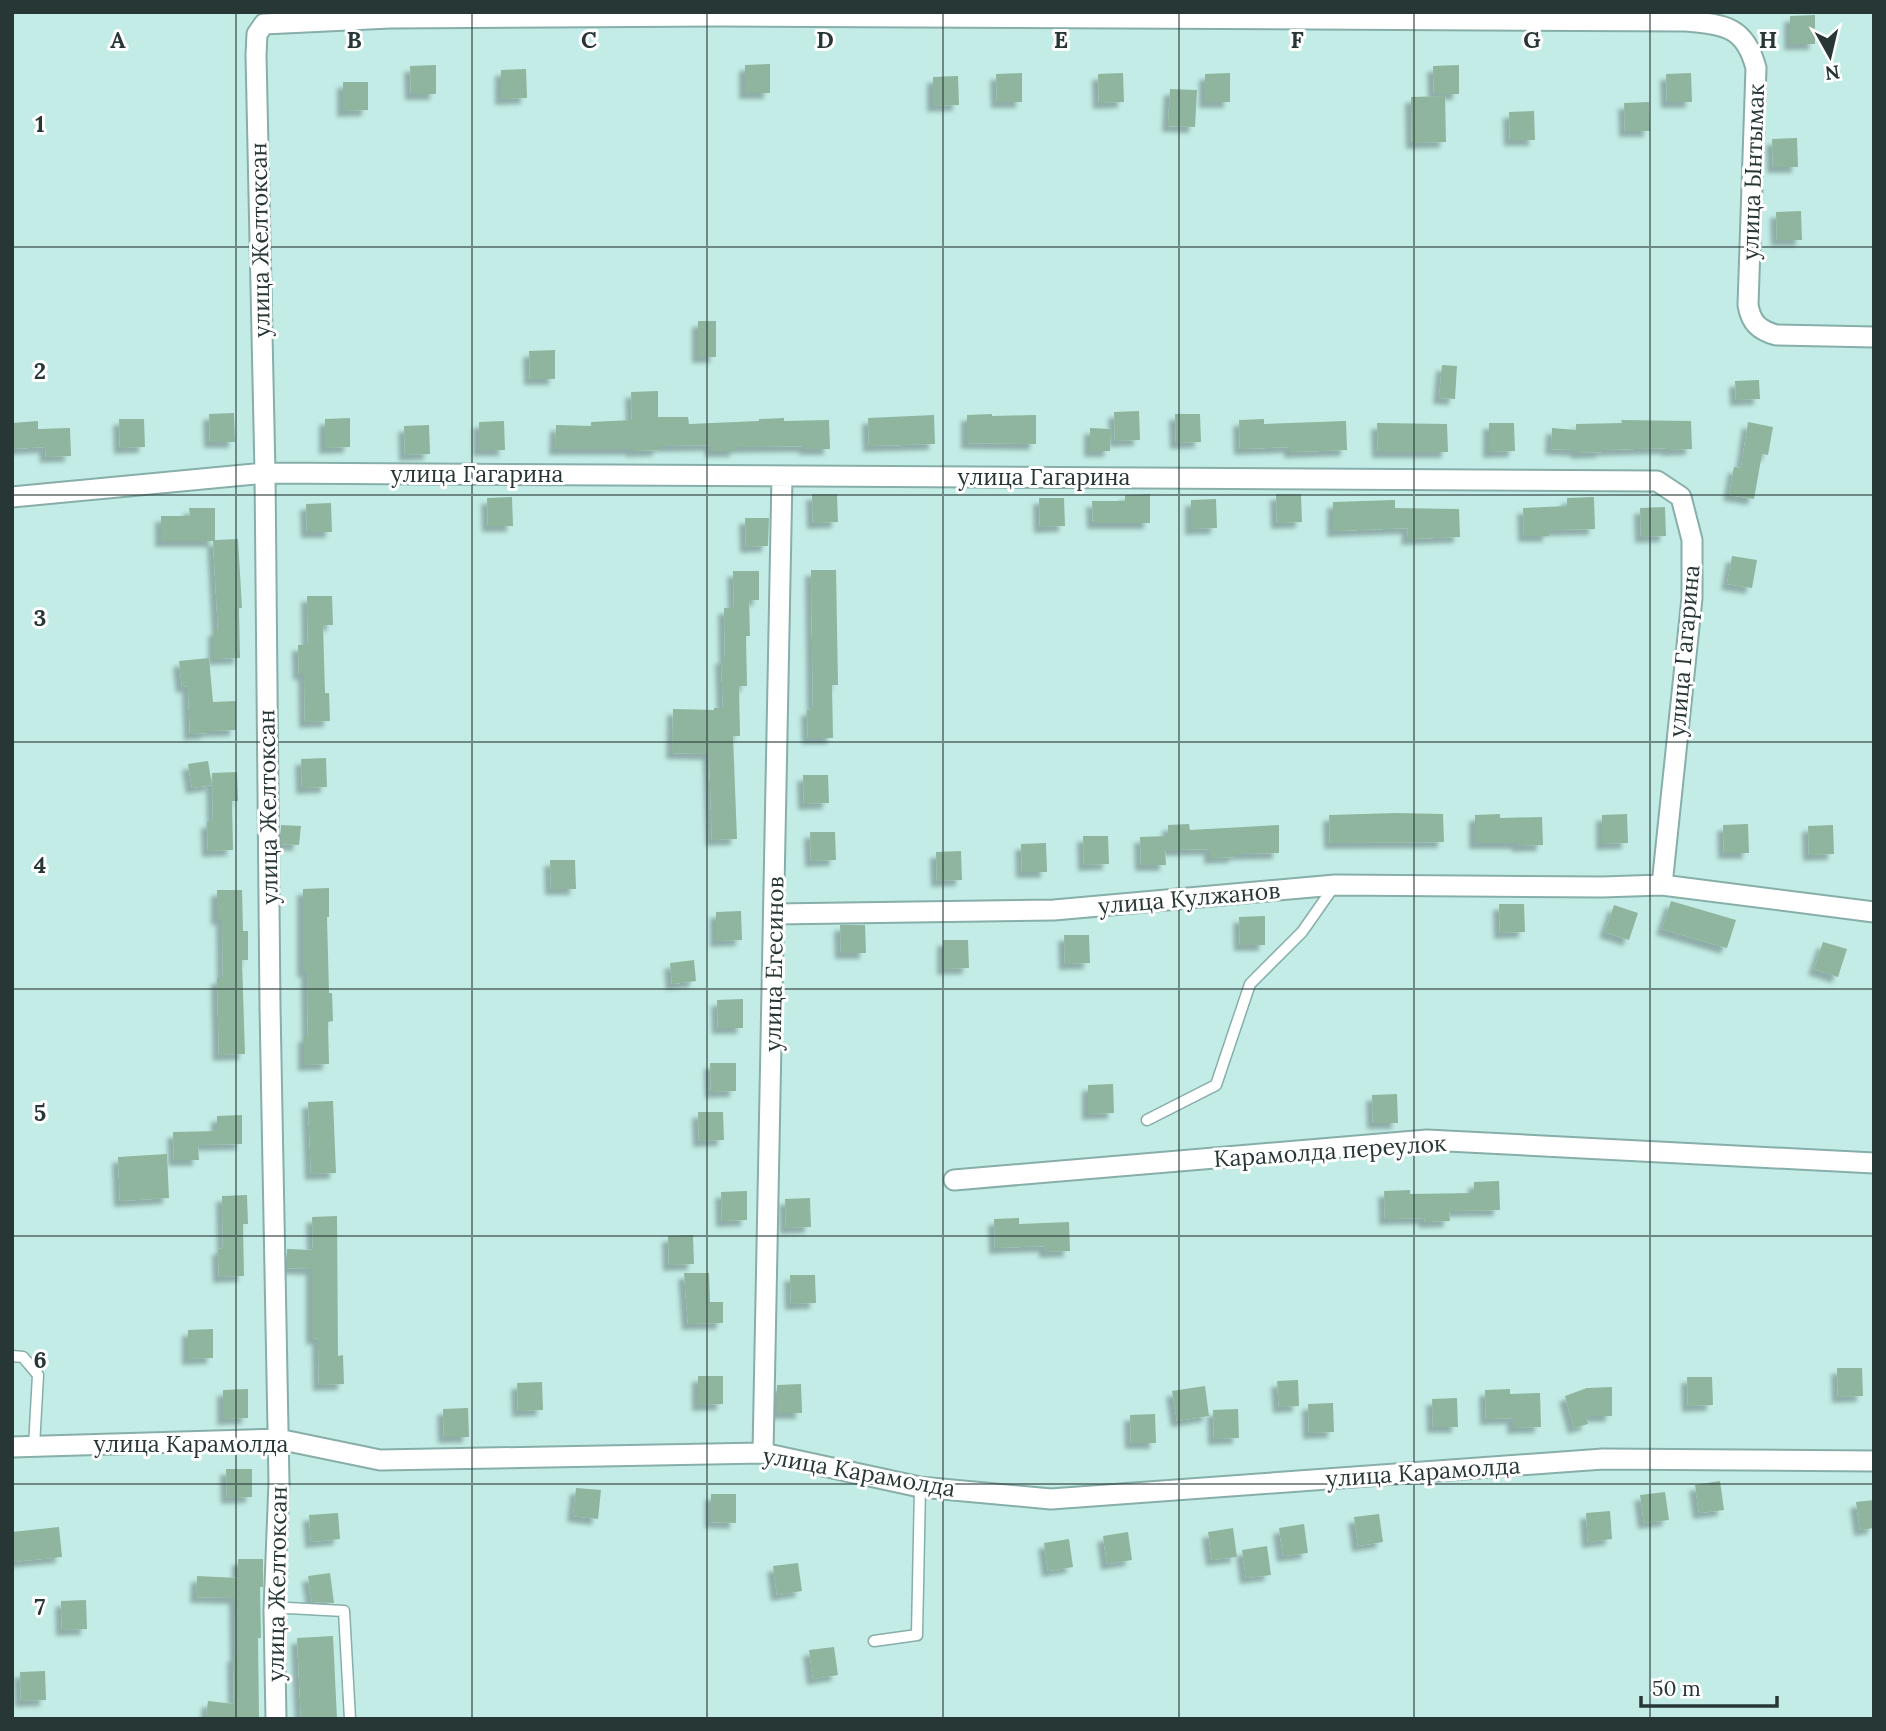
<svg xmlns="http://www.w3.org/2000/svg" width="1886" height="1731" font-family="Lora,serif">
  <defs>
    <filter id="shadow"><feDropShadow dx="-6" dy="6" stdDeviation="2" flood-color="#0004"/></filter>
  </defs>
  <rect width="100%" height="100%" fill="#c3ece6"/>
  <path fill="#8fb59e" filter="url(#shadow)" d="M1815,15V44H1790V16Z
    M770,64V93H745V65Z
    M436,65V94H411L410,66Z
    M1459,65V94H1434L1433,66Z
    M526,69L527,98L501,99V70Z
    M1022,73V102H997L996,74Z
    M1123,73L1124,102L1099,103L1098,74Z
    M1230,73V102H1205V74Z
    M1691,73L1692,102H1667L1666,74Z
    M958,76L959,105L933,106V77Z
    M343,82H368V110L343,111Z
    M1170,89L1197,90L1195,127L1168,126Z
    M1445,96L1446,142L1412,143L1411,97Z
    M1649,102L1650,131H1625L1624,103Z
    M1534,111L1535,140H1510L1509,112Z
    M1797,138L1798,167H1773L1772,139Z
    M1801,211L1802,240H1777L1776,212Z
    M698,321H716V357H698Z
    M555,350V379H530L529,351Z
    M1442,365L1457,366L1455,399L1439,398Z
    M1759,380L1760,399L1736,400L1735,381Z
    M658,391V417H688L689,424L759,421V419L784,418V421L829,420L830,449H805V446L736,447V451H711V445L659,446V450L632,451V449H555L556,425L591,426V422L632,420L631,392Z
    M1139,411L1140,440L1115,441L1114,412Z
    M234,413L235,442H210L209,414Z
    M992,414V416L1036,415V444L967,443V415Z
    M1175,414H1200L1201,442L1176,443Z
    M934,415L935,444L869,446L868,418Z
    M350,418V447L325,448V419Z
    M119,419H144L145,447L120,448Z
    M1264,419V424L1346,421L1347,450L1290,452V447L1240,449L1239,420Z
    M1621,420L1691,421L1692,449L1667,450V448L1602,450V452L1577,453V450L1551,449L1552,428L1576,430V424L1622,423Z
    M38,421V429L70,428L71,456L46,457L45,447L12,449V423Z
    M504,421L505,450H479V422Z
    M1748,422L1773,427L1768,455L1762,454L1754,499L1729,495L1734,467L1741,468Z
    M1377,423L1447,424L1448,452H1378Z
    M1489,423H1514L1515,451L1489,452Z
    M429,425L430,454L405,455L404,426Z
    M1090,428L1111,429L1110,451H1090Z
    M812,494H837L838,522L813,523Z
    M1150,494V523H1093L1092,501H1125V495Z
    M1276,494H1301L1302,522L1277,523Z
    M512,497L513,526H488L487,498Z
    M1594,497L1595,529L1549,530V536H1524L1523,508L1567,506V498Z
    M1039,498H1064L1065,526L1040,527Z
    M1216,499L1217,528L1191,529V500Z
    M1395,500V508L1459,509L1460,537L1407,539L1408,528L1333,531V502Z
    M331,503L332,532H307L306,504Z
    M1665,507L1666,536L1641,537L1640,508Z
    M189,508H215V540L238,539L242,608H239L240,658L214,659V630H218L213,541H161V516H190Z
    M745,518H769L768,546L746,547Z
    M1732,556L1757,560L1752,588L1727,584Z
    M811,570H836L838,685H832L833,738H808L807,710L813,709Z
    M733,571H759V600H749L750,636H746L747,686H739L740,736H733L737,839L712,840L709,754L672,753L673,709L714,710V708H723L721,658H725L724,608H734Z
    M307,596H332L333,625H323L325,693H329L330,721L305,722L304,674H299L298,645H308Z
    M209,658L213,702L236,701V730L207,731V733L190,734L188,686L182,687L179,661Z
    M326,758L327,787L302,788L301,759Z
    M208,761L212,785L192,788L188,764Z
    M237,772L238,801H232L233,850L208,851L207,822H213L212,773Z
    M803,775H828L829,803L804,804Z
    M1397,813L1443,814L1444,842L1330,843L1329,815Z
    M1500,814V818L1542,817L1543,845L1518,846V843H1475V815Z
    M1627,814L1628,843L1602,844V815Z
    M1189,824L1190,830L1279,825V853L1235,854V857L1210,858V849L1165,850L1166,865H1141L1140,837L1168,836V825Z
    M1748,824L1749,853H1724L1723,825Z
    M281,825L301,826L299,845L281,844Z
    M1833,825L1834,854L1809,855L1808,826Z
    M810,832H835L836,860L811,861Z
    M1083,836H1108L1109,864L1084,865Z
    M1046,843L1047,872H1022L1021,844Z
    M961,851L962,880L937,881L936,852Z
    M550,860H575L576,889H551Z
    M329,888V917H327L329,993H332L333,1021L328,1022L329,1064L304,1065V1036H308L307,971H303V889Z
    M217,890H242L243,931H248V960H242L245,1054L219,1055L217,978H223L222,919H217Z
    M1671,901L1736,920L1727,948L1662,929Z
    M1499,904H1524L1525,932L1500,933Z
    M1614,905L1638,913L1629,940L1605,932Z
    M741,911L742,940L716,941V912Z
    M1265,916V945H1240L1239,917Z
    M840,925H865L866,953H841Z
    M1064,935H1089L1090,963L1065,964Z
    M943,940H968L969,968L943,969Z
    M1823,942L1847,949L1838,977L1814,969Z
    M694,960L696,981L672,984L670,963Z
    M743,999V1028H718L717,1000Z
    M710,1063H736V1091L711,1092Z
    M1113,1084L1114,1113L1088,1114V1085Z
    M1397,1094L1398,1123H1373L1372,1095Z
    M333,1101L336,1173L311,1174L308,1102Z
    M698,1112H723L724,1140L699,1141Z
    M242,1115V1144L198,1145L199,1160H174L173,1132L217,1131V1116Z
    M167,1154L169,1198L120,1201L118,1157Z
    M1499,1181L1500,1210L1449,1211L1450,1221L1425,1222L1424,1218L1385,1219L1384,1191L1410,1190V1194L1474,1193V1182Z
    M747,1191V1220L722,1221L721,1192Z
    M247,1195L248,1224H243L244,1276L219,1277L218,1249L223,1248L222,1196Z
    M810,1198L811,1227L786,1228L785,1199Z
    M337,1216L338,1356L343,1355L344,1384L319,1385L318,1338L312,1339V1269L287,1268V1249L313,1250L312,1217Z
    M1019,1218V1224L1069,1222L1070,1251L1045,1252V1246L995,1248L994,1219Z
    M693,1235L694,1264L669,1265L668,1236Z
    M684,1273H709L710,1302H723V1323L688,1324Z
    M790,1275H815L816,1303L791,1304Z
    M213,1329V1358L188,1359V1330Z
    M1837,1368H1862L1863,1396L1838,1397Z
    M698,1376H723V1404L698,1405Z
    M1687,1377H1712L1713,1405L1688,1406Z
    M1298,1380L1299,1406L1279,1407L1277,1381Z
    M542,1382L543,1410L518,1411L517,1383Z
    M801,1384L802,1413H777V1385Z
    M1205,1386L1209,1416L1177,1421L1172,1391Z
    M1612,1387V1416H1586L1588,1424L1574,1428L1565,1396L1587,1388Z
    M248,1389V1418L223,1419V1390Z
    M1510,1389V1394L1540,1393L1541,1427L1513,1428V1418L1486,1419L1485,1390Z
    M1457,1398L1458,1427H1433L1432,1399Z
    M1333,1403L1334,1432L1309,1433L1308,1404Z
    M468,1408L469,1437H444L443,1409Z
    M1238,1409L1239,1438L1214,1439L1213,1410Z
    M1155,1414L1156,1443H1131L1130,1415Z
    M226,1469H252V1497L227,1498Z
    M1720,1481L1724,1510L1699,1513L1695,1485Z
    M576,1488L601,1490L598,1519L573,1516Z
    M1665,1492L1669,1520L1644,1523L1640,1495Z
    M711,1494H736V1523L711,1522Z
    M1874,1500V1528L1860,1530L1856,1502Z
    M1610,1511L1612,1539L1588,1542L1586,1513Z
    M338,1513L340,1539L311,1542L309,1515Z
    M1379,1514L1383,1542L1358,1546L1354,1517Z
    M1304,1524L1308,1553L1283,1556L1279,1528Z
    M59,1527L62,1557L12,1562V1532Z
    M1233,1528L1237,1557L1212,1560L1208,1532Z
    M1128,1532L1132,1560L1107,1564L1103,1536Z
    M1069,1539L1073,1567L1048,1571L1044,1543Z
    M1267,1546L1271,1575L1246,1578L1242,1550Z
    M238,1559H263V1587H260L261,1638H258L259,1719L206,1717L208,1701L234,1704L233,1656H236L235,1598L196,1597L197,1576L238,1578Z
    M798,1563L802,1591L777,1595L773,1566Z
    M330,1573L334,1603L312,1602L308,1576Z
    M86,1600L87,1629L62,1630L61,1601Z
    M333,1636L337,1719H301L297,1638Z
    M834,1647L838,1675L813,1679L809,1650Z
    M45,1671L46,1700L21,1701L20,1672Z"/>
  <g fill="none" stroke-linecap="round" stroke-linejoin="round">
    <defs>
      <path id="lane" d="M1147,1120L1216,1085L1250,984L1302,932L1335,885
        M12,1356L23,1357L38,1375L34,1446
        M274,1610L288,1608L344,1611L350,1719
        M874,1641L917,1635L920,1487"/>
      <path id="street" d="M12,497L265,473L1657,481L1681,497L1692,540V598L1662,885
        M775,914L1054,910L1335,885L1602,887L1662,885L1874,912
        M954,1180L1427,1140L1874,1163
        M12,1447L278,1439L380,1460L763,1453L920,1487L1051,1499L1603,1459L1874,1461
        M763,1453L782,476
        M276,1719L274,1610L279,1482L270,1007L265,473L256,55L257,34L264,24L390,18L719,16L1686,21C1725,25 1745,26 1756,68L1748,305C1751,323 1759,330 1776,335L1874,337"/>
    </defs>
    <use href="#lane" stroke="#87aea9" stroke-width="13"/>
    <use href="#street" stroke="#87aea9" stroke-width="23"/>
    <use href="#lane" stroke="#fff" stroke-width="10"/>
    <use href="#street" stroke="#fff" stroke-width="19"/>
  </g>
  <path fill="none" stroke="#273735" stroke-width="2" stroke-opacity="0.55" d="M236,12V1719M472,12V1719M707,12V1719M943,12V1719M1179,12V1719M1414,12V1719M1650,12V1719M12,247H1874M12,495H1874M12,742H1874M12,989H1874M12,1236H1874M12,1484H1874"/>
  <g text-anchor="middle" stroke-width="6" stroke-linejoin="round" paint-order="stroke">
    <g font-size="23" fill="#273735" stroke="#fff">
      <text transform="translate(1753 172) rotate(-88)" y="8">улица Ынтымак</text>
      <text transform="translate(260 240) rotate(-91)" y="8">улица Желтоксан</text>
      <text x="477" y="482">улица Гагарина</text>
      <text x="1044" y="485">улица Гагарина</text>
      <text transform="translate(1684 651) rotate(-85)" y="8">улица Гагарина</text>
      <text transform="translate(268 807) rotate(-91)" y="8">улица Желтоксан</text>
      <text transform="translate(1189 898) rotate(-5)" y="8">улица Кулжанов</text>
      <text transform="translate(774 964) rotate(-89)" y="8">улица Егесинов</text>
      <text transform="translate(1330 1151) rotate(-4)" y="8">Карамолда переулок</text>
      <text x="191" y="1452">улица Карамолда</text>
      <text transform="translate(859 1472) rotate(10)" y="8">улица Карамолда</text>
      <text transform="translate(1423 1472) rotate(-4)" y="8">улица Карамолда</text>
      <text transform="translate(277 1584) rotate(-89)" y="8">улица Желтоксан</text>
    </g>
  </g>
  <g font-size="23" text-anchor="middle" font-weight="bold" fill="#273735" stroke="#fff" stroke-width="6" stroke-linejoin="round" paint-order="stroke">
    <text x="118" y="48">A</text>
    <text x="354" y="48">B</text>
    <text x="589" y="48">C</text>
    <text x="825" y="48">D</text>
    <text x="1061" y="48">E</text>
    <text x="1297" y="48">F</text>
    <text x="1532" y="48">G</text>
    <text x="1768" y="48">H</text>
    <text x="40" y="132">1</text>
    <text x="40" y="379">2</text>
    <text x="40" y="626">3</text>
    <text x="40" y="873">4</text>
    <text x="40" y="1121">5</text>
    <text x="40" y="1368">6</text>
    <text x="40" y="1615">7</text>
  </g>
  <rect width="1886" height="1731" fill="none" stroke="#273735" stroke-width="28"/>
  <g transform="translate(1830 56) rotate(172)" stroke="#ffffff" stroke-width="5" paint-order="stroke">
  <path d="M0-5L12 26L0 18L-12 26Z" fill="#273735"/>
  <text y="-10" font-size="19" font-weight="bold" text-anchor="middle" fill="#273735">N</text>
  </g>
  <path d="M1641 1696v10h136v-10" fill="none" stroke="#273735" stroke-width="3.5"/>
  <text x="1652" y="1696" font-size="21" fill="#273735" stroke="#ffffff" stroke-width="5" paint-order="stroke">50 m</text>
</svg>
